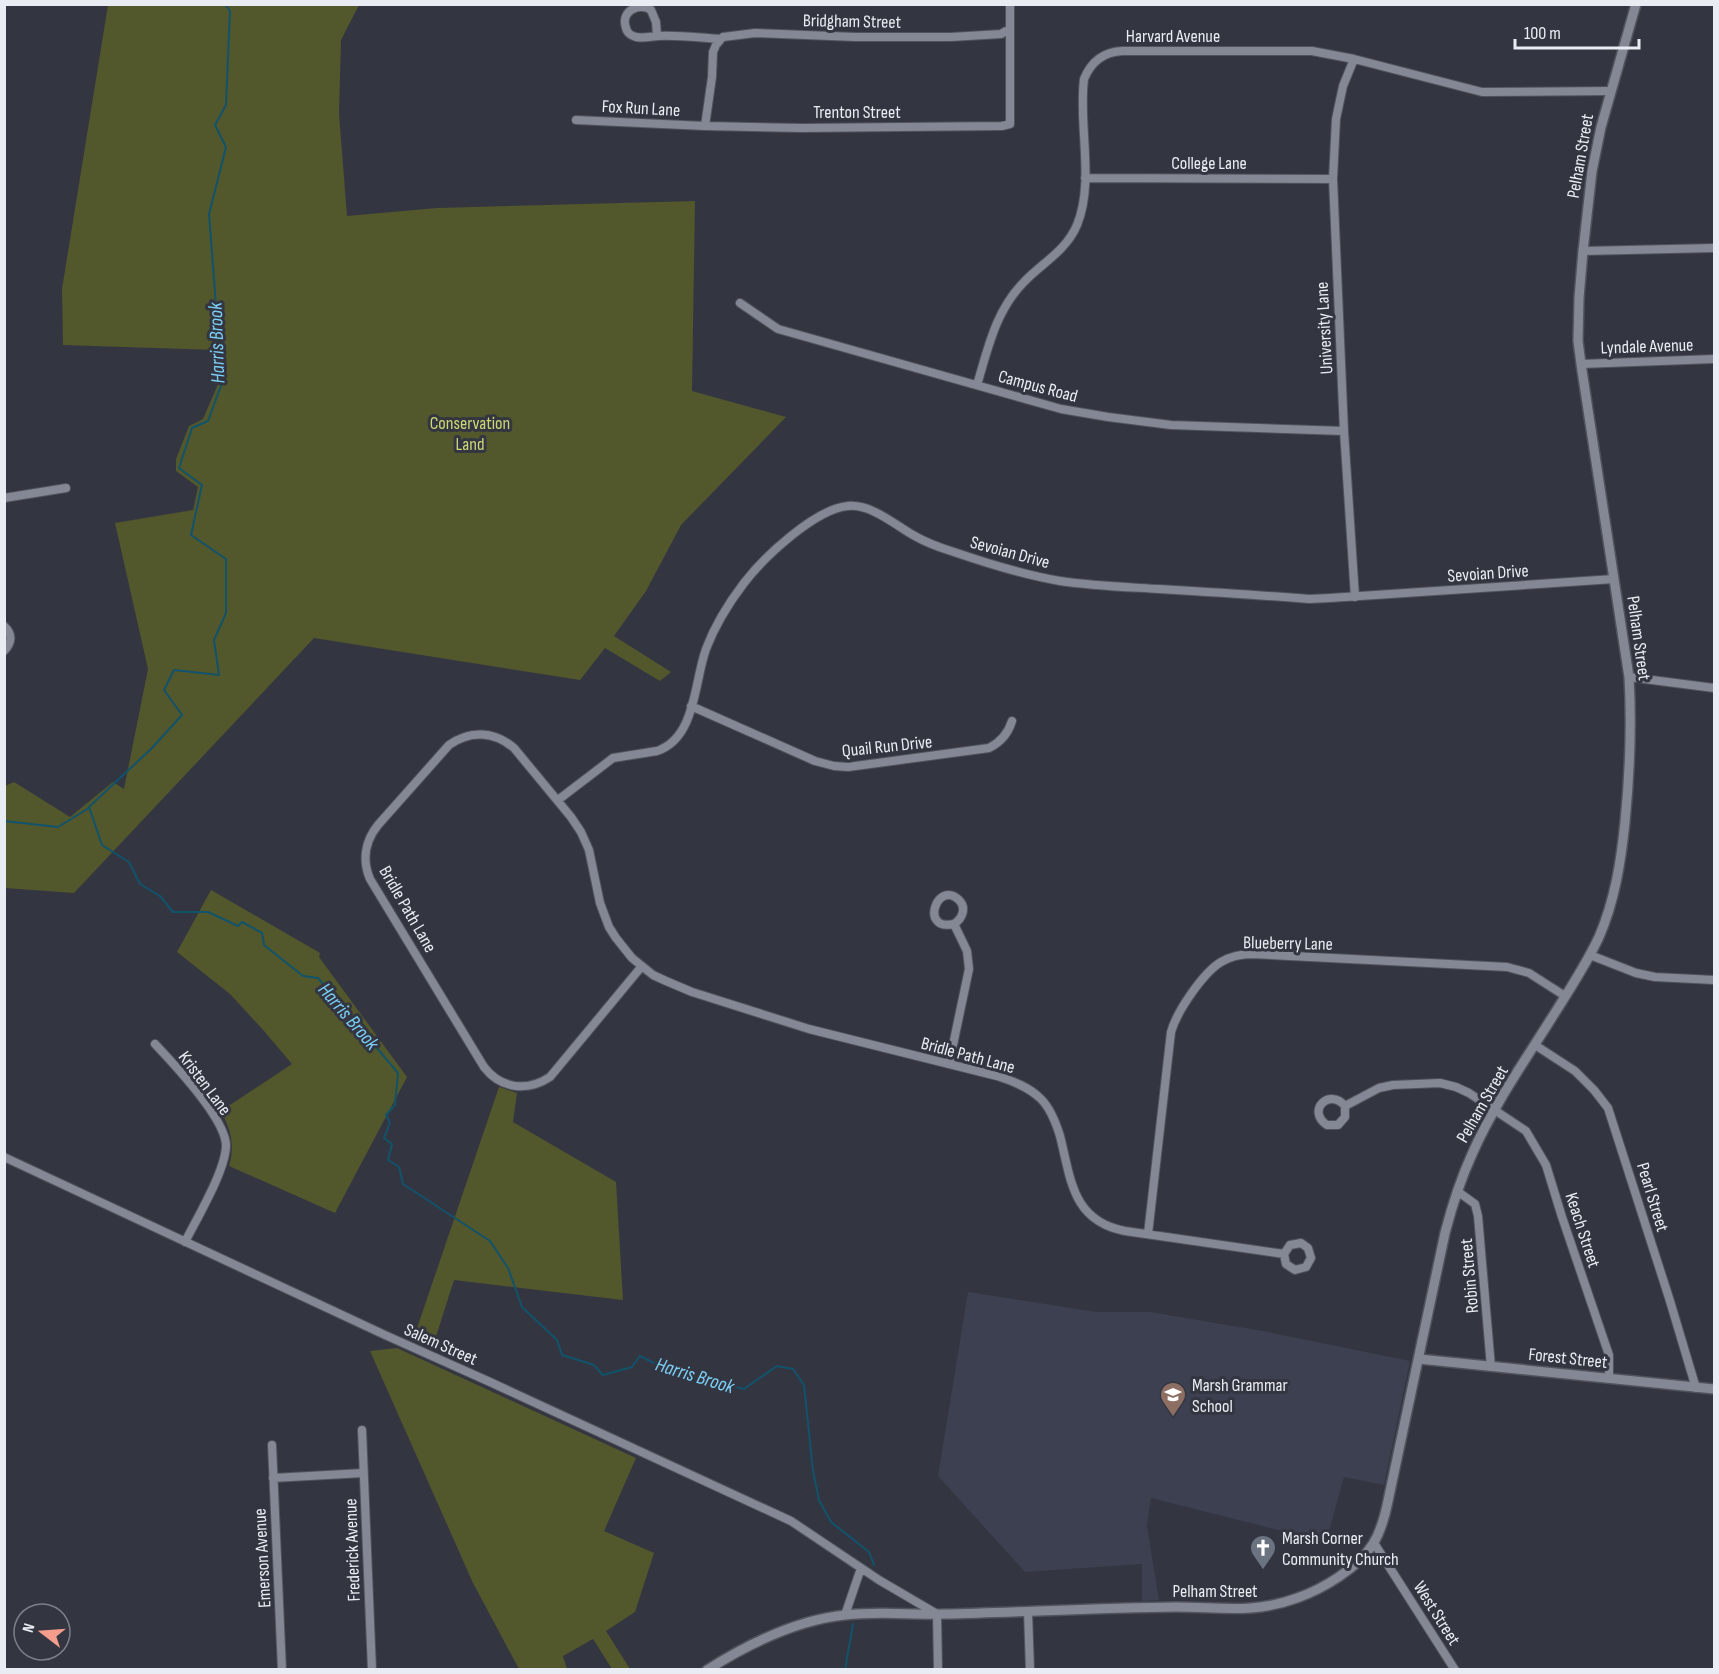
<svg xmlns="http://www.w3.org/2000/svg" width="1719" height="1674" font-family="'Sofia Sans Condensed',sans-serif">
  <rect width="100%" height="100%" fill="#333641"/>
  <path fill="#3c4050" d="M968,1292L1097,1312H1150L1263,1331L1410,1361L1384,1485L1344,1477L1326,1542L1151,1498L1147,1526L1159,1600L1142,1601V1564L1025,1572L938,1476Z"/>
  <path fill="#53572c" d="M108,5H359L341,40L339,114L347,216L437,208L695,201L692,391L786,417L681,525L646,591L614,636L671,672L660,681L605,648L580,680L314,638L74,893L5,888V786L14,782L70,817L113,782L124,789L148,669L115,523L193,510L198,487L176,471V459L189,426L203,419L218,384L215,350L63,345L62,289Z
    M211,890L320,953L319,957L407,1077L335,1213L229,1166C235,1145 231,1130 221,1111L292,1064L264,1031L230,994L177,952Z
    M499,1087L517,1093L513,1122L616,1182L623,1300L454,1280L433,1346L414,1337Z
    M397,1348L636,1458L604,1531L654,1553L635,1612L606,1631L630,1669H612L593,1639L563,1656L567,1669H519L473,1583L370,1351Z"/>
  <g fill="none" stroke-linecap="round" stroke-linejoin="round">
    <path stroke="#12536c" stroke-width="2" d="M225,4L230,11L226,105L215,125L226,147L209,214L222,383L208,421L192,428L179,468L202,485L191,535L226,559V613L214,640L219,675L174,670L164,690L182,715L152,748L89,807L102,845L129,862L140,884L160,896L173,912H208L238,926L242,922L262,933L264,945L303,976L318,978L398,1073L395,1105L386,1115L390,1123L384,1138L392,1144L388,1160L399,1167L403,1184L490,1241L508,1268L522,1307L557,1340L562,1355L594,1365L603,1375L632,1367L640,1356L666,1369L744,1389L777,1366L793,1369L804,1385L813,1471L819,1500L831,1522L869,1552L874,1565
      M4,821L58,827L89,808
      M845,1670L853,1624"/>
    <defs>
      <path id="minor" d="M657,35L656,22L651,10C639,2 620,11 626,28C627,33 632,36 636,37C644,39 652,36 659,36C680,35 701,38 721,39L723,37L755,33L855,37H951L1001,34L1006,31H1010
        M1354,59L1343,86L1336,119L1333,179L1344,431L1355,597
        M576,120L705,126L802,128L1002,126L1010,124V4
        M705,126L712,77L713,52L716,45L721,39
        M1085,178L1333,179
        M1583,251L1714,248
        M740,303L778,329L1061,409L1108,417L1171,425L1344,431
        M1581,364L1714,359
        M977,385C988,348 996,310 1024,282C1042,263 1066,251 1077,225C1095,181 1078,125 1084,79C1091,62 1103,52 1122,51H1312L1354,59L1482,92L1611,91
        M4,498L66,488
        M4,626C13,634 12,643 4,651
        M1629,677L1714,688
        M691,706L815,761L834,766L848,767L989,748C1001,742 1008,734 1012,721
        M558,800L613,758L657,751C696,738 694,682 706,649C715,625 728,604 744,583C764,557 815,509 848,506C871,504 894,524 913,535C925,542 938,547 951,551C986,563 1023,575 1060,581C1093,586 1126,587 1159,589C1209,592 1259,595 1309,599L1330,598L1614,579
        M1590,955L1636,973L1655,977L1714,980
        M642,966L550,1077C527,1092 501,1089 484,1067L370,879C362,860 365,841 378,825L449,745C470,730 494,731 514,748L571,817L581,832L589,850L600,903L609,927L616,938L632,958L653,975L666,981L692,992L809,1029L997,1076C1013,1081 1029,1087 1041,1099C1051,1109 1056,1123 1060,1136C1071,1179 1072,1221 1125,1231L1284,1254L1290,1245L1301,1243L1308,1248L1311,1258L1306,1267L1295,1270L1286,1264L1284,1254
        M155,1044C174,1064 225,1118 226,1145C226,1170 197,1218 185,1242
        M1535,1045L1575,1071L1594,1090L1608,1108L1670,1301L1696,1388
        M949,1064L969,969L967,951L954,924C919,932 937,879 959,900C967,908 962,919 954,924
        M1345,1106C1329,1087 1306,1111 1327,1125H1338L1345,1117V1106L1379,1088L1393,1085L1440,1083L1456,1087L1469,1093L1526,1131L1546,1165L1562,1217L1609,1355V1379
        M4,1157L385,1335L490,1382L791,1521L879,1580L937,1614L938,1670
        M1457,1191L1475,1204L1478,1216L1491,1367
        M1148,1234L1171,1032C1177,1011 1203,973 1221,962C1231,956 1242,954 1253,954L1507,967L1529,973L1565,996
        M362,1430L372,1670
        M272,1445L282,1670
        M273,1478L363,1473
        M1374,1543L1455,1670
        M1028,1612L1030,1670
        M845,1615L861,1568"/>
      <path id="tertiary" d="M1419,1359L1714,1389
        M707,1670C748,1644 796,1620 845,1615C878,1611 911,1615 945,1614C1022,1612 1099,1608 1176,1607C1220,1607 1254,1614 1297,1598C1323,1589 1358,1568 1373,1544C1381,1531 1385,1516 1388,1501L1445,1233C1452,1206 1461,1178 1473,1152C1494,1105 1524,1062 1551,1019C1568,992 1586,965 1599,937C1615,900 1621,861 1625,822C1630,771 1632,728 1629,677L1581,364L1578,341L1579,298L1583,251L1592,171L1601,127L1636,4"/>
    </defs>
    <use href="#minor" stroke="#51535c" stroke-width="10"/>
    <use href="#tertiary" stroke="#51535c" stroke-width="12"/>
    <use href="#minor" stroke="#848894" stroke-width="8"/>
    <use href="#tertiary" stroke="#848894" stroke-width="9"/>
  </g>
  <defs>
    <symbol id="school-pin" viewBox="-11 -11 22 30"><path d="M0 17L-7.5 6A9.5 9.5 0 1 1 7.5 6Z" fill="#8d6e63" stroke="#333641"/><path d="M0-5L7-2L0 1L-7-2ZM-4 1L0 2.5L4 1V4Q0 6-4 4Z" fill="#fff"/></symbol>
    <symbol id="church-pin" viewBox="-11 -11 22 30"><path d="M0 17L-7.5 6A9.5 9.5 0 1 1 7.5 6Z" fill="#6b7280" stroke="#333641"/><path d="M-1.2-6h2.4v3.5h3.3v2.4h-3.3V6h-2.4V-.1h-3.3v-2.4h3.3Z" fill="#fff"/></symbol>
  </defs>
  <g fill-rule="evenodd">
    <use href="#school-pin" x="1158" y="1380" width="30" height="40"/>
    <use href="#church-pin" x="1248" y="1533" width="30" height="40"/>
  </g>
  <g text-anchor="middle" stroke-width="6" stroke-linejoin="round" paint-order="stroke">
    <g font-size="18" fill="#eaecf3" stroke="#333641">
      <text transform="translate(852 21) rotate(1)" y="6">Bridgham Street</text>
      <text x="1173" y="42">Harvard Avenue</text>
      <text transform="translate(641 108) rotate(3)" y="6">Fox Run Lane</text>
      <text x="857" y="118">Trenton Street</text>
      <text transform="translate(1580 156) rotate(-80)" y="6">Pelham Street</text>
      <text x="1209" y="169">College Lane</text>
      <text transform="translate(1324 328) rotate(-93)" y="6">University Lane</text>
      <text transform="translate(1647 346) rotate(-2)" y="6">Lyndale Avenue</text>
      <text transform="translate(1038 386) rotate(15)" y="6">Campus Road</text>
      <text transform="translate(1010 552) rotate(15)" y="6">Sevoian Drive</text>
      <text transform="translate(1488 573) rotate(-4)" y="6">Sevoian Drive</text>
      <text transform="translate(1639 638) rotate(82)" y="6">Pelham Street</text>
      <text transform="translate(887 746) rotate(-6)" y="6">Quail Run Drive</text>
      <text transform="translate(408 909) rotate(60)" y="6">Bridle Path Lane</text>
      <text transform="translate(1288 943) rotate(1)" y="6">Blueberry Lane</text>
      <text transform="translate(968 1055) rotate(15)" y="6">Bridle Path Lane</text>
      <text transform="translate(205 1083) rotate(53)" y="6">Kristen Lane</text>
      <text transform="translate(1482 1104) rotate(-60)" y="6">Pelham Street</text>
      <text transform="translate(1653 1197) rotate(73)" y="6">Pearl Street</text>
      <text transform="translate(1583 1230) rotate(72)" y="6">Keach Street</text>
      <text transform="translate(1469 1276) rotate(-95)" y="6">Robin Street</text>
      <text transform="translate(441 1344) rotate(24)" y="6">Salem Street</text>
      <text transform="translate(1568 1358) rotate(6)" y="6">Forest Street</text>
      <text transform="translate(352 1550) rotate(-92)" y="6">Frederick Avenue</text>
      <text transform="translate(262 1558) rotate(-93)" y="6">Emerson Avenue</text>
      <text x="1215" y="1597">Pelham Street</text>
      <text transform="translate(1437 1613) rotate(58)" y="6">West Street</text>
    </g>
    <g font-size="18" fill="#ced774" stroke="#333641">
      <text x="470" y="429">Conservation<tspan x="470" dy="21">Land</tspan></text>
    </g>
    <g font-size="18" fill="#eaecf3" stroke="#333641" text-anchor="start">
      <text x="1192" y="1391">Marsh Grammar<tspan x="1192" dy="21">School</tspan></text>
      <text x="1282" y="1544">Marsh Corner<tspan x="1282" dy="21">Community Church</tspan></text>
    </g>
    <g font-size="20" font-style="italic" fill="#7bcff6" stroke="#333641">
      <text transform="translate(216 343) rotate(-92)" y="7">Harris Brook</text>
      <text transform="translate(349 1016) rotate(49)" y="7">Harris Brook</text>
      <text transform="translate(695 1375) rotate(17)" y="7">Harris Brook</text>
    </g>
  </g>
  <rect width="1719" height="1674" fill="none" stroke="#eaecf3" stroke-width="12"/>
  <g transform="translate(42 1632) rotate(287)"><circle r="28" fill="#333641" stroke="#7c7f88" stroke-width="1.5"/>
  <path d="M0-4.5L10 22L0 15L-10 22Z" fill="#f49d8d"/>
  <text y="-9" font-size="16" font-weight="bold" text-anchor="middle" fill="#eaecf3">N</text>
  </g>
  <path d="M1515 39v9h124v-9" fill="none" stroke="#eaecf3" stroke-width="3"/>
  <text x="1524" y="39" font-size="18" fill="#eaecf3" stroke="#333641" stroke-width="4.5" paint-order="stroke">100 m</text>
</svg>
